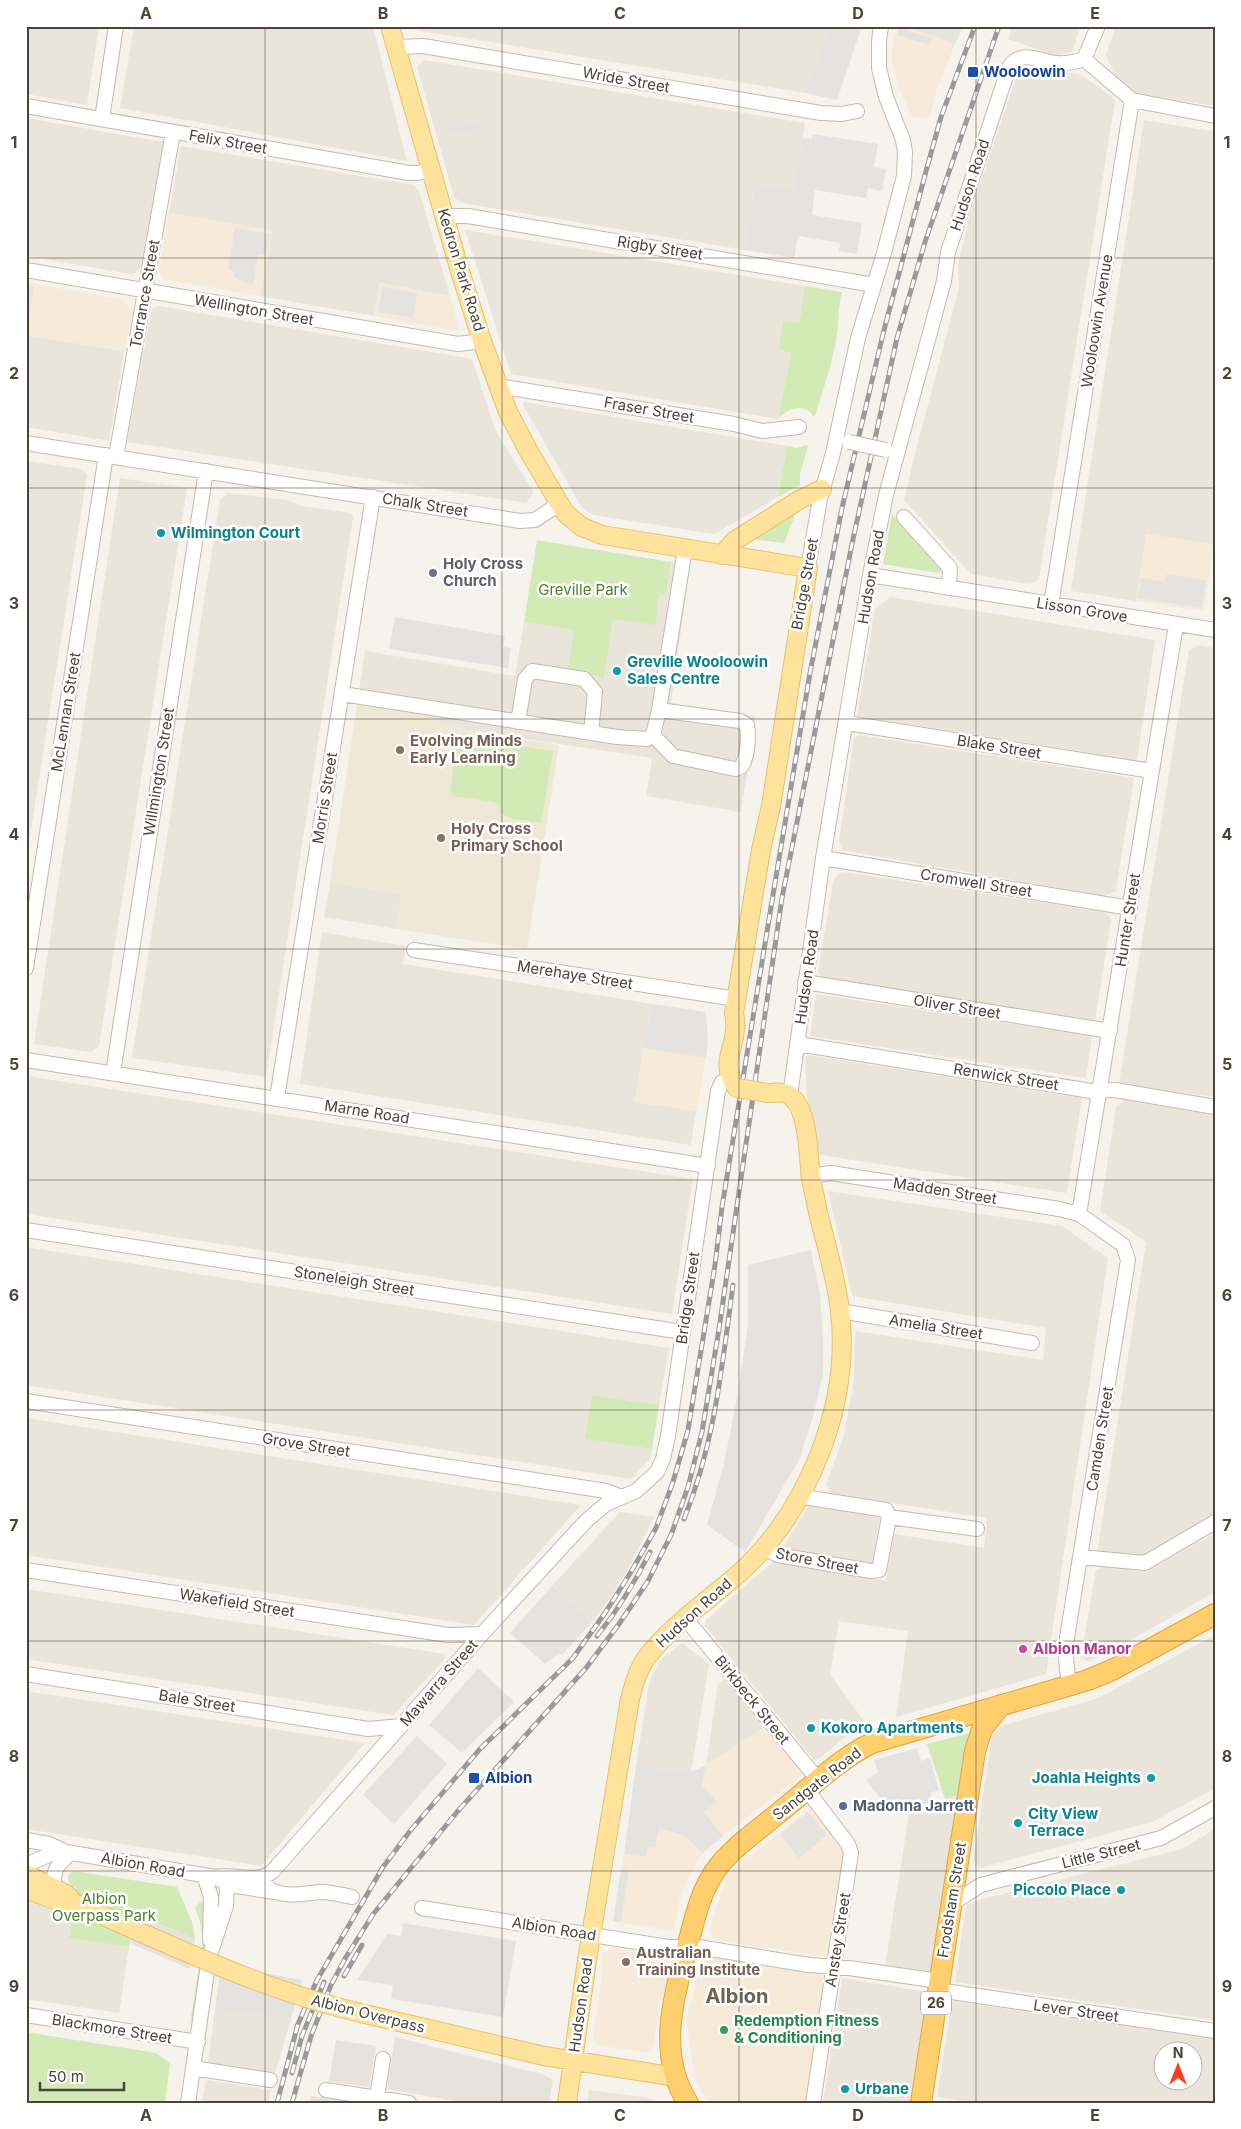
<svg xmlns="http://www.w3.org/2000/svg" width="1241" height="2129" font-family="Inter,sans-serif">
  <rect width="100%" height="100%" fill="#f6f3ec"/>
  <path fill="#eae5da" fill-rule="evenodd" d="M26,26H99L87,105L26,94Z
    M134,26H373L407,161L120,108Z
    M411,26H830L805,93L422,31L413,29Z
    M901,26H963L955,44Z
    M1013,26H1080L1073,51L1056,56L1008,39Z
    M1116,26H1197L1215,29V106L1134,93L1115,76L1106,55Z
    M423,60L805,123L794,192L755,186L745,250L462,203L454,197L417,67Z
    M1026,67L1081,75L1111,96L1115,101L1039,578L1035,582L1028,584L971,574L904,500L917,446L959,288L958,266L970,213L1018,72Z
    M26,118L163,142L143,263L136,273L130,274L26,256Z
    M1144,120L1215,132V540L1214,545L1146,534L1136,601L1071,591Z
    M181,146L414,185L419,191L450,296L380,283L374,316L260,296L272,230L169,213Z
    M465,230L805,286L799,323L784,321L791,352L778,419L511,374Z
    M26,283L35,284L26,335L124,351L109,441L26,427Z
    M159,306L472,359L496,432L533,491L532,496L526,503L127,442L151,312L153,308Z
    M524,402L787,446L778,497L714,534L593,515L582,508L523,405Z
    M26,461L82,469L87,475L26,861Z
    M120,478L187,488L99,1046L91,1052L34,1044Z
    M229,493L287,500L301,506L351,513L353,517L266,1077L132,1058L220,500Z
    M671,562L690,565L671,703L756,716L741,812L646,796L652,758L454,728L424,715L357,705L365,651L515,676L524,622L574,630L604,678L613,619L659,594L666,595Z
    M890,597L1155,640L1137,760L857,716L875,609Z
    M1198,645L1215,648V1097L1119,1084L1189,650Z
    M859,735L1134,778L1116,891L1103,896L842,850L839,841L854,738Z
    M844,872L1103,912L1109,916L1111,920L1095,1021L821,978L818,972L833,882L838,874Z
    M330,883L402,894L396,929L324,917Z
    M322,932L406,946L403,964L653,1004L643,1048L635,1102L696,1111L691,1145L300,1084Z
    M816,994L1092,1036L1086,1078L810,1036Z
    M808,1055L1082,1098L1067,1193L820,1155L807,1101L805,1057Z
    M26,1076L693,1179L672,1314L26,1214Z
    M1124,1100L1215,1115V1518L1144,1558L1097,1553L1146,1242L1100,1211L1116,1107Z
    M828,1191L1062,1226L1108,1258L1046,1674L896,1717L908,1631L839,1621L830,1674L867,1725L856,1728L820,1758L814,1760L705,1626V1621L774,1561L886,1581L894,1534L984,1548L987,1518L831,1493L826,1484L843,1439L854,1380L855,1331L1043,1360L1046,1328L852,1296Z
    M26,1247L669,1348L659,1405L592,1395L586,1439L652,1449L650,1459L631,1479L26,1385Z
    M26,1418L581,1505L474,1625L26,1555Z
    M809,1505L880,1517L872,1564L782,1549Z
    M620,1512L654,1517L627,1571L609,1600L592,1622L552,1586Z
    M1215,1533V1592L1131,1640L1087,1662L1081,1657L1096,1570L1106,1565L1147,1572Z
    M26,1589L445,1654L444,1660L393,1715L26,1659Z
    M1215,1635V1788L1152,1822L980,1868L973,1861L992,1736L1004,1725L1096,1699Z
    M682,1643L709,1664L691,1772L636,1766L649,1684L659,1661Z
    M724,1679L765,1727L706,1765L718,1684Z
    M26,1691L365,1743L261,1866L249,1864L26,1829Z
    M959,1795L931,1974L885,1967L909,1813Z
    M1215,1829V2020L955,1982L966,1905L979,1900L1182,1849Z
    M26,1899L72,1918L69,1938L129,1947L119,2013L26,1999Z
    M842,1978L927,1992L910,2103H823Z
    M952,2001L1215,2039V2103H975L937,2097ZM1164,2052H1194V2082H1164Z
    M215,2009L291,2019L275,2073L208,2063Z
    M206,2080L271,2090L268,2103H202Z
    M589,2090L649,2098L657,2103H587Z"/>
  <path fill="#f7ead8" d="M896,26H901L955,44L937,89L929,119L912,116L899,88L891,57Z
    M169,213L272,230L260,296L163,279L159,271Z
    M380,283L450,296L459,328L456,331L374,316Z
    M35,284L124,300L133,312L124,351L26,335Z
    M1146,534L1214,545L1204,611L1136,601Z
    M643,1048L706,1058L696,1111L635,1102Z
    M765,1727L803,1774L723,1836L704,1812L702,1785L706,1765Z
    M810,1808L846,1852L827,1957L715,1940L709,1930L728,1874Z
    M660,1828L683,1835L703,1853L686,1881L679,1902L674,1931L613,1921L624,1854L646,1857L648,1847L655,1848Z
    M614,1948L663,1957L671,1966L662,2001H660L654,2044L650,2051L642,2052L596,2045L593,2035L604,1964L602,1963L603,1953Z
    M703,1955L824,1975L806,2103H710L695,2081L686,2017L692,2002L700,1959Z"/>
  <path fill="#e6e2dd" d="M811,1250L820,1296L823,1338V1374L813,1417L799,1460L745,1552L707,1525L724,1464L738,1393L748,1324V1265Z
    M395,2037L545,2075L553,2080L549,2103H467L387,2089Z
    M336,2040L376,2046L369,2087L329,2081Z
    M311,2096L330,2099L356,2103H309Z"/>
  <path fill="#efe8d6" d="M357,705L424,715L454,728L559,745L527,949L396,929L402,894L330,883Z"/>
  <path fill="#d2eab5" d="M805,286L842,292C838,305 839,319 837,334C833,362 823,389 815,416L814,417C803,402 789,408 778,419L791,353L779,349L783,321L799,323Z
    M807,445L808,446L800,474V485L778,497L787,446L797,448Z
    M797,510L784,543L750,539L785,521L791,512Z
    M892,514L940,566L941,570L939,573L883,564Z
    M537,540L671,562L666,595L659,594L655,625L613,619L604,678L568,668L574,630L524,622Z
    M458,736L553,751L541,823L513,819L500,814V807L495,802L453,796L450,788Z
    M592,1395L659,1405L652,1449L585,1439Z
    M969,1733L959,1795L945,1799L927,1744Z
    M74,1871L177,1887L192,1922L195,1939L134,1913L129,1947L69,1938L76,1888C69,1885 66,1880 70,1873Z
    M202,1902L207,1904C206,1937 202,1993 190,2024L203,1940L200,1921L195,1908L199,1903Z
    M26,2032L156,2053L170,2063L165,2103H26Z"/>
  <path fill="#e5e3e0" d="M830,26H862L837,100L805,93Z
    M899,28L932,38L930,45L898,35Z
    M441,118L479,125L478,135L439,129Z
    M813,134L878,144L874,167L886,169L882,191L868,188L866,198L815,190L812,215L862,223L857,254L839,251L840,243L798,236L794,258L745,250L755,186L794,191L803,138L812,139Z
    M235,228L270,234L266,255L258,254L253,284L243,282L234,277L235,272L228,270Z
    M382,287L417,293L413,318L378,312Z
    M1167,574L1206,580L1202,608L1138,598L1141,578L1165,582Z
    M395,617L505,636L503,647L511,648L508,668L389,649Z
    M653,1004L706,1012L708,1042L706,1058L643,1048Z
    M552,1586L592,1622L562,1655L559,1653L545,1664L510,1633Z
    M478,1668L514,1702L462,1753L429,1725Z
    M417,1736L447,1764L394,1824L363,1795Z
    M917,1748L921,1761L930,1758L939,1790L930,1793L932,1802L902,1810L898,1801L889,1808L866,1780L878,1772L874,1760Z
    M706,1765L702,1785L717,1802L704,1812L723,1836L703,1853L683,1835L660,1828L655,1848L648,1847L646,1857L624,1854L636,1766L691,1772Z
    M808,1812L827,1835L799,1858L780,1835Z
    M621,1869L629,1870L621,1922L613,1921Z
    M134,1913L195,1939L190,1969L130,1943Z
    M403,1923L516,1941L503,2017L391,1999L393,1985L357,1980L387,1934L401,1936Z
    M221,1965L302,1980L291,2019L215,2009Z"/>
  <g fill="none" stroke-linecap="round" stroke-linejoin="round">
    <defs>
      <path id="minor" d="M396,47L423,46L821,113L842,114L857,111
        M1084,59L1132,100L1215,116
        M1084,59L1098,26
        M26,106L409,173H417L431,170
        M102,119L116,26
        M445,216H468L874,285
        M26,270L458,344L482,341
        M498,386L734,424L762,431L799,427
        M26,443L520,521L535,520L559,504
        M116,457L173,132
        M904,517L950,568L949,588
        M808,568L820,499L833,453L858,338L884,253L904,176L905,152L903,140L886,97L879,68V41L881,26
        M870,575L1215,630
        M1051,605L1132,100
        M342,694L617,737L647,739L653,735L659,710L685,549
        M518,722L525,679L532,671L584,679L595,692L591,733
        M847,723L1152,771
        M653,735L673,756L735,769L741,767C748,757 749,737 747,725L740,721L659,710
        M823,858L1130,908
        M414,950L737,999
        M26,968L106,455
        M805,982L1110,1031
        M798,1044L1091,1091L1115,1090L1215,1107
        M26,1060L708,1166
        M113,1073L206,471
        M790,1096L823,858L870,575L886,495L944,281L948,252L1009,67C1022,49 1039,61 1056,63C1066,64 1075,62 1084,59
        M277,1098L373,497
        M811,1176L831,1173L1059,1209L1079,1214L1123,1245L1128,1260L1065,1650L1069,1686
        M1079,1214L1176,625
        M26,1230L682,1332
        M840,1311L1032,1343
        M26,1401L606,1491L622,1497
        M889,1517L977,1529
        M763,1548L778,1555L871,1571L879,1570L889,1517L886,1510L798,1496
        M1081,1557L1145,1563L1215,1522
        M26,1570L448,1635L482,1634
        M686,1619L819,1781
        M26,1674L368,1729L401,1726
        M807,1790L848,1844L851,1853L813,2103
        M26,1840L49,1844L66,1852L215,1877L230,1885L274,1892
        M26,1865L51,1854L67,1853
        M204,1875L211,1897L210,1940
        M215,1877C234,1873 256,1884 272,1872L482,1634L586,1521L606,1504L636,1491L657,1472L663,1459L668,1436L718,1091L722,1082
        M267,1887C284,1900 306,1892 324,1892C333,1893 343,1895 352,1897
        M55,1888C51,1871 58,1864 71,1853
        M951,1904L981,1885L1161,1838L1215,1808
        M422,1908L668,1947H698L809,1965L849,1968L939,1981
        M938,1990L1215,2031
        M26,2015L198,2042
        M193,2068L270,2080
        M326,2090L409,2103
        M188,2103L209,1958L226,1906L227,1884
        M376,2103L383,2059"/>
      <path id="major" d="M390,26L459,268L482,341L508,412L528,450L565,513L582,527L602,535L808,568L771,806L761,850L734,1013C735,1018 736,1024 735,1030C733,1054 720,1064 737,1088
        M722,555L734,541L799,500L822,489
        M26,1874L66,1894L74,1903
        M26,1889L63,1903
        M365,2014L544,2056L676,2077
        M567,2103L587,1960L630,1699C634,1684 638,1669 647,1657C670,1627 707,1601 736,1576C808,1513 851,1405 840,1311C836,1276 825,1242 817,1208C815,1195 811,1183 810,1171C809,1151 807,1103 787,1094C781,1091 774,1093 768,1093"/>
      <path id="highway" d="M688,2103C656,2053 674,1996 688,1944C695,1917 701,1889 718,1867C735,1845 760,1829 781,1811C810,1788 839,1759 872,1743L1088,1680L1112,1670L1215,1614
        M921,2103L975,1751L982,1729L1001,1705"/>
    </defs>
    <use href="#minor" stroke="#c2bbae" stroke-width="16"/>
    <use href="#major" stroke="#e6c16a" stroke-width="20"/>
    <use href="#highway" stroke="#e0a43c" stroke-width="22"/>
    <use href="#minor" stroke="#fff" stroke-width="14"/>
    <use href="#major" stroke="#ffe39c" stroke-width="18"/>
    <use href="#highway" stroke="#ffcf6e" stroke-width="20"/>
    <defs>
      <path id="rail" d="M684,1519C715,1443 722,1365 733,1285
        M597,1636C618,1610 635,1582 650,1552
        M344,1976L362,1945
        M292,2073L302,2036L324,1982
        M277,2103L298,2024L317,1980L383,1867L410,1831L480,1749L573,1658L605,1613L631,1572L656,1528L673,1482L688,1430L715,1265L722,1207L773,895L810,673L842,508L883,334L925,175L941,117L975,26
        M292,2103L311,2036L331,1985L346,1957L374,1913L457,1812L586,1668L619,1624L648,1581L671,1535L688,1487L702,1432L719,1329L782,898L852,544L897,338L925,242L999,26"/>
    </defs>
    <use href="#rail" stroke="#9a9a9a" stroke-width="5"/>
    <use href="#rail" stroke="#fff" stroke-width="3" stroke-dasharray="9" stroke-linecap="butt"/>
    <defs>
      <path id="minor-bridge" d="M849,442L886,450"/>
      <path id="major-bridge" d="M737,1088L768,1093
        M74,1903C169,1944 263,1991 365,2014"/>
    </defs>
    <use href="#minor-bridge" stroke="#c2bbae" stroke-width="16" stroke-linecap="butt"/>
    <use href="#major-bridge" stroke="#e6c16a" stroke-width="20" stroke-linecap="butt"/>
    <use href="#minor-bridge" stroke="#fff" stroke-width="14"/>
    <use href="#major-bridge" stroke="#ffe39c" stroke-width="18"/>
  </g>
  <path fill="none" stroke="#4b4439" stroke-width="1" stroke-opacity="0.55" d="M265,26V2103M502,26V2103M739,26V2103M976,26V2103M26,258H1215M26,488H1215M26,719H1215M26,949H1215M26,1180H1215M26,1410H1215M26,1641H1215M26,1871H1215"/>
  <g fill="#1a4fb4" stroke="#fff" stroke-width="2">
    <rect x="967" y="66" width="12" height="12" rx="2.5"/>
    <rect x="468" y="1772" width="12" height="12" rx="2.5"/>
  </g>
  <g fill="#0f9aa8" stroke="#fff" stroke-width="2">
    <circle cx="161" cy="533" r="5"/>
    <circle cx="617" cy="671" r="5"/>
    <circle cx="811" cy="1728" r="5"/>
    <circle cx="1151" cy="1778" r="5"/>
    <circle cx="1018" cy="1823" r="5"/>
    <circle cx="1121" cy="1890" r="5"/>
    <circle cx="845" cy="2089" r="5"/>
  </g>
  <circle fill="#6b7280" stroke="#fff" stroke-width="2" cx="433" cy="573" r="5"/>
  <g fill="#8d6e63" stroke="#fff" stroke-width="2">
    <circle cx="400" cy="750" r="5"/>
    <circle cx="441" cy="838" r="5"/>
    <circle cx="626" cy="1962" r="5"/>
  </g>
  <circle fill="#d1479c" stroke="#fff" stroke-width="2" cx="1023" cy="1649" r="5"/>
  <circle fill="#5c6f8a" stroke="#fff" stroke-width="2" cx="843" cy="1806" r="5"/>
  <circle fill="#2e9e5b" stroke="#fff" stroke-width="2" cx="724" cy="2030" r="5"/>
  <g text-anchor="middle" stroke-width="5" stroke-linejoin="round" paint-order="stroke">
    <rect fill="#fff" stroke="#817c74" stroke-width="1" x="921" y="1991.5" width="30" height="23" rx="4"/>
    <g font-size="14" font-weight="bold" fill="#4b4439">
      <text x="936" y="2008">26</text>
    </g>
    <g font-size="15" font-weight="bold" fill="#164399" stroke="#fff" text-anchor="start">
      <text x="984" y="77">Wooloowin</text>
      <text x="485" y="1783">Albion</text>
    </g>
    <g font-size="15" fill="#4b4439" stroke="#fff">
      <text transform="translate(626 80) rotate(10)" y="5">Wride Street</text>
      <text transform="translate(228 142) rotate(10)" y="5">Felix Street</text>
      <text transform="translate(970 185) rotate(-72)" y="5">Hudson Road</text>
      <text transform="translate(660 248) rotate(9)" y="5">Rigby Street</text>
      <text transform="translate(461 270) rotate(73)" y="5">Kedron Park Road</text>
      <text transform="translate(145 294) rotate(-80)" y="5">Torrance Street</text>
      <text transform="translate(254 310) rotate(10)" y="5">Wellington Street</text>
      <text transform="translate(1097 321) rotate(-81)" y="5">Wooloowin Avenue</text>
      <text transform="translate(649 410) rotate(10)" y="5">Fraser Street</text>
      <text transform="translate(425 505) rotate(9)" y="5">Chalk Street</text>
      <text transform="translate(871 577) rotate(-80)" y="5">Hudson Road</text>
      <text transform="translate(805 584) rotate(-80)" y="5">Bridge Street</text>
      <text transform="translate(1082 610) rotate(9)" y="5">Lisson Grove</text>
      <text transform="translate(66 712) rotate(-81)" y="5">McLennan Street</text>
      <text transform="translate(999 747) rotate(9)" y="5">Blake Street</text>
      <text transform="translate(159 772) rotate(-81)" y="5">Willmington Street</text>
      <text transform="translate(325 798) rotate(-81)" y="5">Morris Street</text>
      <text transform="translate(976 883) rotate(9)" y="5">Cromwell Street</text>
      <text transform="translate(1128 920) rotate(-81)" y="5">Hunter Street</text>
      <text transform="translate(575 975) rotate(9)" y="5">Merehaye Street</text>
      <text transform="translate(807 977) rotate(-82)" y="5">Hudson Road</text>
      <text transform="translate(957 1007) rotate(9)" y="5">Oliver Street</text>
      <text transform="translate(1006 1077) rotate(9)" y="5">Renwick Street</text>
      <text transform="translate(367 1112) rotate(9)" y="5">Marne Road</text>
      <text transform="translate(945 1191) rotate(9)" y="5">Madden Street</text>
      <text transform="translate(354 1281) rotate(9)" y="5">Stoneleigh Street</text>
      <text transform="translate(688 1298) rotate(-82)" y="5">Bridge Street</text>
      <text transform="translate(936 1327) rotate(9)" y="5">Amelia Street</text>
      <text transform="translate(1100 1439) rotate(-81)" y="5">Camden Street</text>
      <text transform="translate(306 1445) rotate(9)" y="5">Grove Street</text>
      <text transform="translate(817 1561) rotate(11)" y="5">Store Street</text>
      <text transform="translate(237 1603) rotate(9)" y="5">Wakefield Street</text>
      <text transform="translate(694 1613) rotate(-42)" y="5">Hudson Road</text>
      <text transform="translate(439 1683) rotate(-49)" y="5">Mawarra Street</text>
      <text transform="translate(752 1700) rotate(51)" y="5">Birkbeck Street</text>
      <text transform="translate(197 1701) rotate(9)" y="5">Bale Street</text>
      <text transform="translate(817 1784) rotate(-38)" y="5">Sandgate Road</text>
      <text transform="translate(1101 1854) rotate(-14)" y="5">Little Street</text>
      <text transform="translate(143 1865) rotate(10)" y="5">Albion Road</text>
      <text transform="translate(952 1900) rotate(-81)" y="5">Frodsham Street</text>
      <text transform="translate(554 1929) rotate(9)" y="5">Albion Road</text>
      <text transform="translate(838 1940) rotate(-81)" y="5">Anstey Street</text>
      <text transform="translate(581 2005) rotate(-82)" y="5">Hudson Road</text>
      <text transform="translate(1076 2011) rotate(8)" y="5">Lever Street</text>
      <text transform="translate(368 2014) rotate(14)" y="5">Albion Overpass</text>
      <text transform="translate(112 2029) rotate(9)" y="5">Blackmore Street</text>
    </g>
    <g font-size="15" font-weight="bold" fill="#0d838f" stroke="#fff" text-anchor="start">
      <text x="171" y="538">Wilmington Court</text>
      <text x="627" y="667">Greville Wooloowin<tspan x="627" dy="17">Sales Centre</tspan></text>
      <text x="821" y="1733">Kokoro Apartments</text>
      <text x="1141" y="1783" text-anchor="end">Joahla Heights</text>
      <text x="1028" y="1819">City View<tspan x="1028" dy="17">Terrace</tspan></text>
      <text x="1111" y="1895" text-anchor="end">Piccolo Place</text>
      <text x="855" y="2094">Urbane</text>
    </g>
    <g font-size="15" font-weight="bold" fill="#5b616d" stroke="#fff" text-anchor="start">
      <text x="443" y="569">Holy Cross<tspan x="443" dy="17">Church</tspan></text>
    </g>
    <g font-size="15" fill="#4a7f2a" stroke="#fff">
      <text x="583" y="595">Greville Park</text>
      <text x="104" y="1904">Albion<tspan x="104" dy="17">Overpass Park</tspan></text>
    </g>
    <g font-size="15" font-weight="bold" fill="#785e54" stroke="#fff" text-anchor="start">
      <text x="410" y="746">Evolving Minds<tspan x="410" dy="17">Early Learning</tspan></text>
      <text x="451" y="834">Holy Cross<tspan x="451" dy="17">Primary School</tspan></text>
      <text x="636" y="1958">Australian<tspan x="636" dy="17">Training Institute</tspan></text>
    </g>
    <g font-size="15" font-weight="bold" fill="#b23c85" stroke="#fff" text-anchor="start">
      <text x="1033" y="1654">Albion Manor</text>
    </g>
    <g font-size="15" font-weight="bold" fill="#4e5e75" stroke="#fff" text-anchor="start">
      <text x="853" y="1811">Madonna Jarrett</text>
    </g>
    <g font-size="15" font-weight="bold" fill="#27864d" stroke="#fff" text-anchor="start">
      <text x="734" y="2026">Redemption Fitness<tspan x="734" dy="17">&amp; Conditioning</tspan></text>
    </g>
    <g font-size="20" font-weight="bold" fill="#6e6250" stroke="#fff">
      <text x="737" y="2003">Albion</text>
    </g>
  </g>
  <rect width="1241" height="2129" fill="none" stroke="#ffffff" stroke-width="55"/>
  <g transform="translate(1178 2066)"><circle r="24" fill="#ffffff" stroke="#b7b4b0"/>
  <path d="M0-4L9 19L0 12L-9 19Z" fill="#fc3f1d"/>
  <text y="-8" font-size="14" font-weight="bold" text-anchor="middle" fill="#4b4439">N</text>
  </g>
  <path d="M40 2082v8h84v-8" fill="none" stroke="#4b4439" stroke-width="2.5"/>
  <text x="48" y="2082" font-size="15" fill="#4b4439" stroke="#ffffff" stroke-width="4" paint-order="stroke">50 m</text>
  <rect x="28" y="28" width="1186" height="2074" fill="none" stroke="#4b4439" stroke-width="2"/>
  <g font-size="16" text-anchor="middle" font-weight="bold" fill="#4b4439">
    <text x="146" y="19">A</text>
    <text x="383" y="19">B</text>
    <text x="620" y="19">C</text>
    <text x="858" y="19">D</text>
    <text x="1095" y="19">E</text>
    <text x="14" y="148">1</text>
    <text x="1227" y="148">1</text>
    <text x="14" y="379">2</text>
    <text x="1227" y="379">2</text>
    <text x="14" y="609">3</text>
    <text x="1227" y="609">3</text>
    <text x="14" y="840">4</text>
    <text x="1227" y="840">4</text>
    <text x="14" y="1070">5</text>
    <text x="1227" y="1070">5</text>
    <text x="14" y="1301">6</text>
    <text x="1227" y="1301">6</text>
    <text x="14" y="1531">7</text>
    <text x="1227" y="1531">7</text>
    <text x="14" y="1762">8</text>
    <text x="1227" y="1762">8</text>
    <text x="14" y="1992">9</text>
    <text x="1227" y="1992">9</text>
    <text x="146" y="2121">A</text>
    <text x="383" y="2121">B</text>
    <text x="620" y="2121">C</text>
    <text x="858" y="2121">D</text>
    <text x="1095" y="2121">E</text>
  </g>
</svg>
